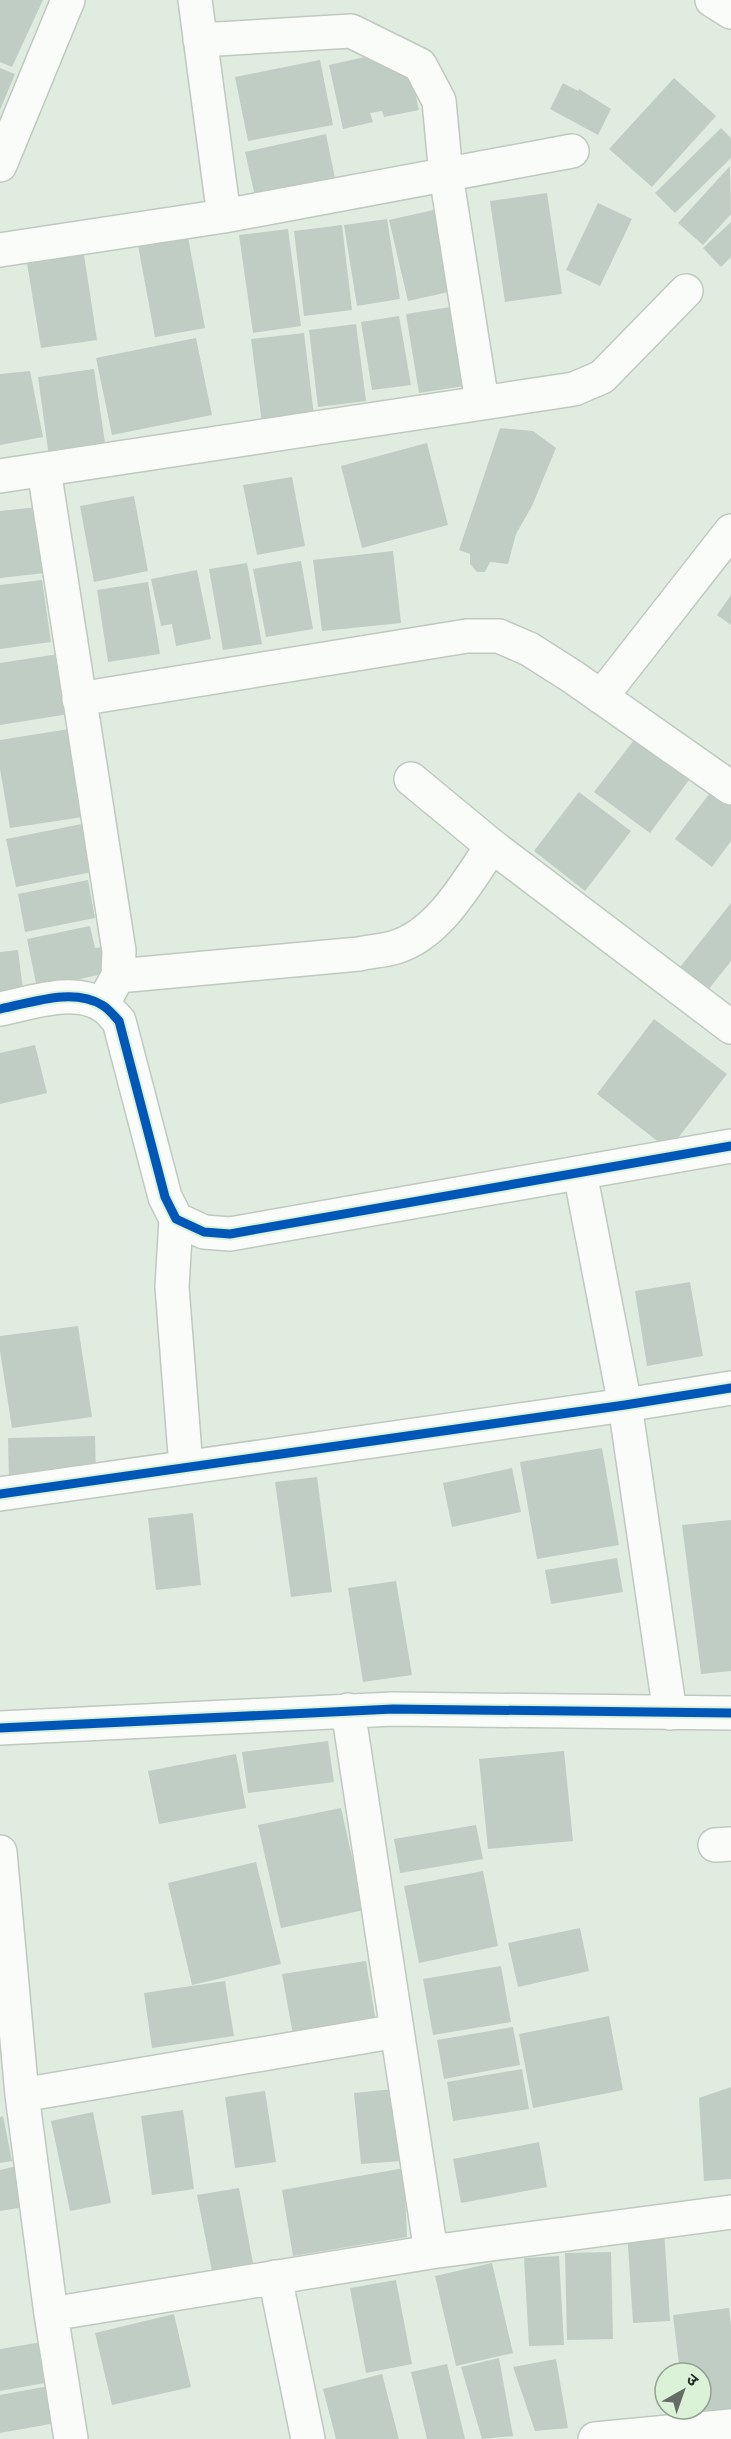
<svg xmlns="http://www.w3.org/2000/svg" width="731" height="2439" font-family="'Fira Sans Condensed','Noto Sans Devanagari',sans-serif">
  <rect width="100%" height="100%" fill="#e0ecdf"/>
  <path fill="#c0cdc4" d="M0,0H43L12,67L0,62Z
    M405,48L419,110L384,117L382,111L370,113L373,122L343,129L329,65Z
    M320,60L333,125L248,141L235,77Z
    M0,68L15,74L0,110Z
    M674,78L716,116L652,187L609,149Z
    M563,83L578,91L579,89L611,109L598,135L550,109Z
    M721,128L731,138V158L675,213L655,193Z
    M326,134L337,188L257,205L245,152Z
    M730,166L731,214L703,245L678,223Z
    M547,193L562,294L505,302L490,201Z
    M598,203L632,219L600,286L566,270Z
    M442,208L462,289L408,301L389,220Z
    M387,219L400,299L357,306L344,225Z
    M731,222V257L721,267L703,248Z
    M342,225L352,310L304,316L294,231Z
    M288,229L301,326L253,333L239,235Z
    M187,232L205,328L155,337L137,240Z
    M83,248L97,340L41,348L26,257Z
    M457,306L471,385L419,393L406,314Z
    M399,316L411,385L372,390L361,322Z
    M356,324L366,401L318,407L309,330Z
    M304,333L314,416L262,423L251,339Z
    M196,338L212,415L112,435L96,358Z
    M94,369L107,456L50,464L38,377Z
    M30,371L43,437L0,445V374Z
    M500,428L533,431L556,448L532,506L516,534L508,564L490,562L485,572H477L470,564V554L459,550Z
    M427,443L448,525L362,548L341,466Z
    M292,477L305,546L257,555L243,485Z
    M134,496L148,571L94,582L80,506Z
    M38,507L45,573L0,578V511Z
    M393,551L401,623L322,631L313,560Z
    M301,561L313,629L266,637L253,569Z
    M247,563L262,644L223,650L209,569Z
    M197,570L211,639L176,646L172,624L161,626L151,579Z
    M42,580L51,642L0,649V585Z
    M148,582L160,654L108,662L97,590Z
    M731,595V625L717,615Z
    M65,653L75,713L0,725V663Z
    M82,727L96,815L10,828L0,769V740Z
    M634,740L689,780L650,833L594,792Z
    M713,789L731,802V841L712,867L675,839Z
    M579,792L631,831L585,891L534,851Z
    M92,822L102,870L16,887L6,839Z
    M88,880L95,918L25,932L18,894Z
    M731,903V961L705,994L677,971Z
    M90,926L95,948L103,947L108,973L37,988L27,939Z
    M18,950L24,997L0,1000V952Z
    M654,1019L727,1074L669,1150L597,1094Z
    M35,1045L47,1093L0,1104V1053Z
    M690,1282L703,1356L647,1366L635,1291Z
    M78,1326L92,1417L12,1428L0,1351V1336Z
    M95,1436L96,1479L9,1482L8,1438Z
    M602,1448L619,1545L537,1559L520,1462Z
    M512,1468L521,1512L452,1527L443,1483Z
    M317,1477L332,1592L291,1597L275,1482Z
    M193,1513L201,1585L156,1590L148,1518Z
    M731,1520V1671L701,1674L682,1525Z
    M617,1558L623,1592L551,1604L545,1570Z
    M396,1581L412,1675L363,1682L348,1588Z
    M328,1741L334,1782L248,1793L242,1752Z
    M564,1751L573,1841L488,1849L479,1759Z
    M236,1754L246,1808L159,1824L148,1771Z
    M341,1808L364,1910L281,1928L258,1825Z
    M476,1825L483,1859L400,1873L394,1839Z
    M256,1862L281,1964L192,1985L168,1883Z
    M483,1871L498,1946L419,1963L404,1886Z
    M580,1928L589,1971L518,1987L508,1943Z
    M366,1961L376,2022L293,2035L282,1974Z
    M501,1966L511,2022L433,2035L423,1979Z
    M225,1981L234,2036L152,2048L144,1993Z
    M609,2016L623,2090L533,2108L519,2034Z
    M513,2027L520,2065L444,2079L437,2040Z
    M522,2069L529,2109L453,2121L447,2082Z
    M731,2087V2179L704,2181L699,2098Z
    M394,2089L401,2161L361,2164L354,2093Z
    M265,2091L276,2162L235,2168L225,2097Z
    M183,2110L194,2189L152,2195L141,2116Z
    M93,2112L111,2203L70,2211L51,2121Z
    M3,2116L12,2161L0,2163V2117Z
    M539,2142L547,2187L461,2203L453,2159Z
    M17,2166L25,2207L0,2211V2170Z
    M404,2168L407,2237L293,2256L282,2190Z
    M239,2188L254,2269L213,2276L197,2195Z
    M664,2229L670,2321L633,2323L627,2231Z
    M611,2252L613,2339L567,2340L565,2253Z
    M559,2256L564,2345L529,2346L524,2258Z
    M492,2263L513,2353L456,2366L435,2276Z
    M396,2280L412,2364L366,2373L350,2288Z
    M729,2308L731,2326V2409L685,2415V2409H701V2373H680L673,2315Z
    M174,2314L191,2387L112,2405L95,2333Z
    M48,2341L56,2381L0,2391V2349Z
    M499,2358L513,2436L482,2439L461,2367Z
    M556,2359L568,2428L535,2431L513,2367Z
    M447,2364L465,2439H427L411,2372Z
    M382,2374L399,2439H336L323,2389Z
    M60,2384L67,2421L0,2433V2395Z"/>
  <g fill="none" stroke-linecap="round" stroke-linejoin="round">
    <defs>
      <path id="minor" d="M195,0L224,216
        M712,0L731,12
        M200,40L351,31L420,65L439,101L446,175L482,402
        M0,165L68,0
        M0,250L224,216L572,151
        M44,470L119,951L118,976L102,1005
        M0,476L574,389L602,377L686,291
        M601,697L731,531
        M79,699L467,636H499L529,649L573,677L731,788
        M411,779L492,846L731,1027
        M118,976L359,954C371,951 384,951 396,947C440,933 467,882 492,846
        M0,1009C31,1003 73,987 102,1005C108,1008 114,1016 119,1021L165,1197L176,1219L204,1232L230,1234L731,1146
        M580,1173L625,1405L670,1713
        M176,1219L172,1287L186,1467
        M0,1494L625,1405L731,1388
        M348,1710L431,2252
        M0,1728L393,1709L731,1713
        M715,1845L731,1844
        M0,1852L22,2095L51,2314L71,2439
        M22,2095L397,2031
        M275,2277L308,2439
        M51,2314L431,2252L731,2212
        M595,2439L731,2426"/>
    </defs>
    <use href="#minor" stroke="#bfc9bf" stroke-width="36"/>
    <use href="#minor" stroke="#fafcfa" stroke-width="33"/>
    <defs>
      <path id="cycleway" d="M0,1009C31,1003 73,987 102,1005C108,1008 114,1016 119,1021L165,1197L176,1219L204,1232L230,1234L731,1146
        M0,1494L625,1405L731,1388
        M0,1728L393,1709L731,1713"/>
    </defs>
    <use href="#cycleway" stroke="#dbf2d9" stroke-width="13"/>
    <use href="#cycleway" stroke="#0057b8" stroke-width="9"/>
  </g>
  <g transform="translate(683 2391) rotate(40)"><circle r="28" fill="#dbf2d9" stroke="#91a28f" stroke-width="1.5"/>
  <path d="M0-4.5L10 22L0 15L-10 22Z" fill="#646e64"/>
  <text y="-9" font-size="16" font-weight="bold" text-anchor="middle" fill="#222a21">उ</text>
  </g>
</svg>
